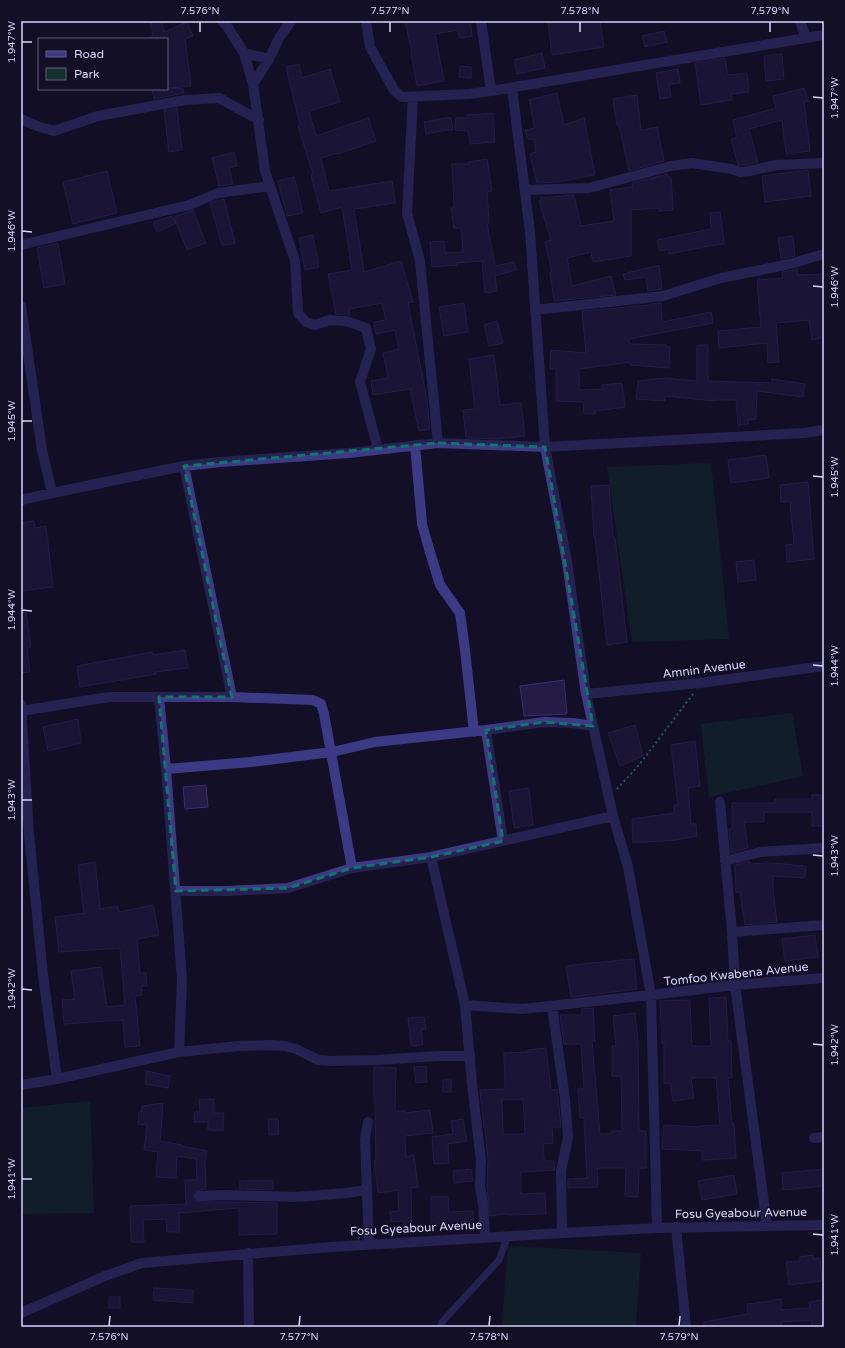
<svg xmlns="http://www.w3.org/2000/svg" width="845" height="1348" font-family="'Varela Round',sans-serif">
  <rect width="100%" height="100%" fill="#130f26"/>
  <path fill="#12302f" d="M711,463L729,639L632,642L607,467Z
    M792,713L803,776L709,797L701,724Z
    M90,1101L94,1213L21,1214V1108Z
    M508,1246L641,1253L636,1327H502Z"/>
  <path fill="#241b47" stroke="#3b2d73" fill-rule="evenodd" d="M150,21H162L164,32L187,22L193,36L185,39L191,86L169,88L183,89L184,93L154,99L152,89H167V39H147L153,36Z
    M405,21H470L472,36L459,38L458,30L435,34L444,81L417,86L411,53L412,52Z
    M561,21H600L604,47L552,55L548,23Z
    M664,31L667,42L645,47L642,36Z
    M542,53L545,68L517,74L514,60Z
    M782,54L784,79L766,81L764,56Z
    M725,58L728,75L747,73L749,92L731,94L732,100L701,105L695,63Z
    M299,64L302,78L330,69L340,102L309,111L316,136L368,118L376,141L338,154V153L321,158L329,191L392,181L395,203L354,209L364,272L401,261L413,302L408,303L427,400L430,429L419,431L410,389L373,395L371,381L388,378L383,353L399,349L395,330L376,334L374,322L386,320L382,303L349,309L350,315L336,314L328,274L352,270L342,207L321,213L311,175L313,174L298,126L300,125L286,67Z
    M460,66L471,67V78L459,77Z
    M678,69L680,83L669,84L671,97L660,99L656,73Z
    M804,88L808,101L804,102L810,151L786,154L782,120L749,129L758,162L746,165H738L731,139L737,138L733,120L776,108L773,96Z
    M557,93L564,125L584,118L595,175L558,182L537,183L530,154L536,152L534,139H528L525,130L535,128L529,100Z
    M637,95L641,130L657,127L664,161L629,171L619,125H617L613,99Z
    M177,108L182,150L169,152L164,110Z
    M493,113L495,142L470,144L468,131L455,130L456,118H467V115Z
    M445,118H451L453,130H447L426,134L424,122Z
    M234,152L237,166L229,168L233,184L219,186L212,158Z
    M487,159L492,191L487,192L489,223H487L495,266L514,262L516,270L495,276L497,291L485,293L482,261L456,263L457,265L432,267L430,242L444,241L445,253L463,252L461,228H454L451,208H454L452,164H469L468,162Z
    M808,170L811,196L765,202L762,176Z
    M107,171L117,213L73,224L63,182Z
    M667,174V177H671L673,210L659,211V208L631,210V256L593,262L591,252L567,258L572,286L611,276L616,295L554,301L550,272H552L545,242L551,240L539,201L541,200V198L574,195L581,226L614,221L610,190L633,187L632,183Z
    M294,177L303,213L287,216L278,181Z
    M224,199L235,243L226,245H222L210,203Z
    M193,210L206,243L187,250L174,217Z
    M720,212L724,244L708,246L669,254L668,249L660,251L657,240L711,229L710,213Z
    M172,216L176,223L157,232L153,222Z
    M313,235L319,267L305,270L299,238Z
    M793,236L795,256L781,259L778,238Z
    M58,243L65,284L44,288L37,248Z
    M659,265L662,289L648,291L646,277L625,280L623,274Z
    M797,269L798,275L824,274V337L812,340L809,320L776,323L779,362L768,363L767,343L719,348L718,331L761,327L757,280L783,278L782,272Z
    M464,303L468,332L444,336L439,307Z
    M661,303L662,322L711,312L713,323L629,339V344L667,345V347H670L669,368L630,365V362L579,369V390L603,389L602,385L622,383L625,407L595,411V414H584L583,402L556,401V369H550L551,350L586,353L582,311L650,305V304Z
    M497,321L503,343L489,346L484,325Z
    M697,345H708V381L772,383V379L805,384L803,397L757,391L756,419L748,420V424L738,425L736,400H716L715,401L665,396V401L636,399L638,381L665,378L697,381Z
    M494,355L500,405L521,403L525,436L499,439L466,438L463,410L475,409L469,359Z
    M766,455L769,478L731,483L728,460Z
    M808,482L814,559L787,562L786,545L794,544L790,501L781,502L780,485Z
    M609,485L613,537H615L627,642L607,645L595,537H594L591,486Z
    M34,521L35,528L46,526L53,587L21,591V523Z
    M754,560L756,580L738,582L736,562Z
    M21,613H26L31,647L27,648L30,672L21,673Z
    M185,650L188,668L155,672L156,674L80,687L77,666L152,652L153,655Z
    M564,680L567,714L524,716L520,686Z
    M78,719L81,743L48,751L43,727Z
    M635,725L643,756L620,766L608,733Z
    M695,741L700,786L688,788L691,824H696L697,836L676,840L633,843L632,819L674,813V805H678L671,745Z
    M206,785L208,807L185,809L183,787Z
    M529,788L533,825L514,828L509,791Z
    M812,795H824V826H812V812H764V822H744L748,848L731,853L729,829H732V803H775V799H812Z
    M749,861L750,864L772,863L806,866L805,878L773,876V890L777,922L745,925L740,892H736L735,865Z
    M95,862L100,909L118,906L119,912L153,905L159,935L137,939L140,973H146L147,986H141L142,995L135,996L140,1046L125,1047L123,1020L64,1024L62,1000L75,999L71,971L101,967L107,1007L125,1005L120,948L59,952L55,917L84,913L78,865Z
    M815,935L818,957L785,961L782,939Z
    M634,959L637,989L571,997L566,966L592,963Z
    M726,997L728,1041H731L732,1078H728L732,1124H734L736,1158L702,1160V1151L662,1149L664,1125L701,1127V1126L720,1125L716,1078H691L694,1098L673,1101L670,1083H664V1043H662L660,1001L690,1000L692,1046H711L709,998Z
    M593,1008L595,1041H592L600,1134L612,1133V1131H622L621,1076H612V1046H616L613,1016L635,1013L638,1041L639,1131H646V1168H639L638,1197L625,1196L626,1168H597L598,1187L568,1188V1179L587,1178L584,1118H580L578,1089H584L581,1044H564L560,1015H582V1009Z
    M424,1017L426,1029L421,1030L423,1045L411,1046L408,1018Z
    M546,1048L551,1090L557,1089L561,1127H552L553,1143L543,1144L544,1161H554L555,1170L521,1172V1194L545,1193L546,1214L507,1215V1214L490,1216L487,1187L488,1161L485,1128H484L480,1090L505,1089L504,1053L528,1052V1050ZM523,1099L525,1134H503L502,1100Z
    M426,1066L427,1082L416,1083L414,1067Z
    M374,1067L396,1068L395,1111H405V1113L430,1110L433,1133L405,1136L406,1157L414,1155L418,1187L411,1188L412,1227H404L403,1221L391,1222L390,1212L399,1211L398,1190L378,1193L374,1161H376L375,1104H374Z
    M147,1071L170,1076L168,1088L145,1084Z
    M443,1080H451V1092H443Z
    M214,1099V1113H224L223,1131L208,1130V1122H194L195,1112H200L199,1100Z
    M163,1103L160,1141L182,1145V1146L207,1151L205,1162L206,1189L195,1191L193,1196L194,1200L199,1202H225L277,1203V1234L239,1235V1208L179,1213V1232H167L166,1219L143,1220L144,1242H131L130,1206L186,1204L185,1180H197L196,1159L177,1156L176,1178L156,1177L158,1152L144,1150L147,1125L138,1124L139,1112H142V1106Z
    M268,1119H278L279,1134L269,1135Z
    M463,1119L467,1141L448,1144L449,1163L434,1164L432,1137L453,1134L451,1121Z
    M471,1169L473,1181L454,1183L453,1171Z
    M823,1169L824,1186L783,1190L782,1173Z
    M734,1175L737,1194L702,1200L698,1181Z
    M240,1181H273V1190L240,1189Z
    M431,1197H448L449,1212L473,1211V1224H431Z
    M813,1255L814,1259L820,1258L822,1281L789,1285L786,1262L800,1261V1257Z
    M154,1288L193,1290V1303L153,1300Z
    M109,1297H120V1308H109Z
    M781,1299V1310L810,1308L809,1302L821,1300L824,1326L812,1327L811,1320L782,1322V1327H704V1322L748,1314L747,1304L772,1301V1300Z"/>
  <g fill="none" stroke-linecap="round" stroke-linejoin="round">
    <path stroke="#2fb8b0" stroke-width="2" stroke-dasharray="2 3" stroke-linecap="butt" d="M617,789L639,765L693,694"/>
    <path stroke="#3d3a85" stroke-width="7" d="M441,1327L442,1322L499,1260L508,1236"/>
    <path stroke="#3d3a85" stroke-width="10" d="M222,21L227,26L244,53L253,84L265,171L295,261L298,313L306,322L315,325L329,320L346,321L366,328L371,349L360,382L378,449
      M366,21L370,47L394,90L402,97L469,94L491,91L824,35
      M481,21L491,91
      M800,21L806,38
      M244,53L269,59
      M253,84L269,59L279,38L291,21
      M512,88L530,232L545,447L567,562L586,694L613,816L628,867L651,995L657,1228
      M413,97L407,213L420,261L438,443
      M21,119L37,126L54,131L98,116L185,100L219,98L259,120
      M525,190L589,188L671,166L692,163L731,169L740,172L749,171L776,165L824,163
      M21,245L189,205L218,193L270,186
      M21,306L42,450L52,493
      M535,310L663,296L721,278L790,264L824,254
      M415,445L422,524L429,549L440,585L460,613L465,650L474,732
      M184,466L232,697
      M21,500L52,493L184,466L220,462L349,453L438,443L545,447L804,433L824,430
      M586,694L700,683L824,666
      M159,697L166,769L182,979L179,1052
      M21,704L29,834L43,975L57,1079L179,1052L239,1046L272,1045L285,1046L296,1049L318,1060L331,1061L377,1060L438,1056H470
      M21,711L109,697H232L313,700L321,704L324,714L352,868
      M486,730L503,841
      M166,769L251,762L332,752L375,742L486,730L544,722L573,723L593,726
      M720,802L732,932L735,985L767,1226
      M431,857L465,1005L472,1084L481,1161L480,1187L483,1203L485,1237
      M725,861L760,852L824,848
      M176,891H228L288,888L352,868L431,857L613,816
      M732,932L824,925
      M465,1005L522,1009L651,995L735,985L824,978
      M552,1006L565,1099L568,1137L561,1171L562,1233
      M21,1085L57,1079
      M368,1122L365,1139L369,1244
      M814,1138L824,1137
      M199,1196L225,1195L296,1197L347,1193L366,1190
      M676,1227L686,1327
      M248,1253L249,1327
      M21,1313L105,1276L142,1263L331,1247L562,1233L657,1228L824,1225"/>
  </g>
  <path d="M0 0H845V1348H0ZM438,443L545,447L593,726L544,722L486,730L503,841L431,857L352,868L288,888L176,891L159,697H232L184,466Z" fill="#130f26" fill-opacity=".55" fill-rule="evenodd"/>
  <path fill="none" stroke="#0f766e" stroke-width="3" stroke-dasharray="8 5" stroke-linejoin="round" d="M438,443L545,447L593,726L544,722L486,730L503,841L431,857L352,868L288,888L176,891L159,697H232L184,466Z"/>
  <path fill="none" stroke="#d9d4ff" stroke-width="1.5" d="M200,32V22M390,32V22M580,32V22M770,32V22M22,42H32M813,97L823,98M22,231L32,232M813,286L823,287M22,421H32M813,476L823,477M22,610L32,611M813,665L823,666M22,800H32M813,855L823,856M22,989L32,990M813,1044L823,1045M22,1179H32M813,1234L823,1235M109,1326L110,1316M299,1326L300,1316M489,1326L490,1316M679,1326L680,1316"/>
  <g text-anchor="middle" stroke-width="3" stroke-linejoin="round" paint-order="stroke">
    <g font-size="12" fill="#d9d4ff" stroke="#130f26">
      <text transform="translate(704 669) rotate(-7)" y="4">Amnin Avenue</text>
      <text transform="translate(736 974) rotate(-6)" y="4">Tomfoo Kwabena Avenue</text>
      <text transform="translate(741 1213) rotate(-1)" y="4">Fosu Gyeabour Avenue</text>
      <text transform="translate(416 1228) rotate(-3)" y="4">Fosu Gyeabour Avenue</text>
    </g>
  </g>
  <rect width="845" height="1348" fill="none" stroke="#130f26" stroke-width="44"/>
  <rect x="38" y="38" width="130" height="52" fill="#130f26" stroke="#625e7d"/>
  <rect x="46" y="51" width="20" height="6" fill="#3d3a85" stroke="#625e7d"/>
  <text x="74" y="58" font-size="12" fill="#d9d4ff">Road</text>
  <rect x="46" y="68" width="20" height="12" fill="#12302f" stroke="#625e7d"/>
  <text x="74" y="78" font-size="12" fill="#d9d4ff">Park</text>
  <rect x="22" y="22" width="801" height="1304" fill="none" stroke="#d9d4ff" stroke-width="1.5"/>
  <g font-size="10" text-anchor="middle" fill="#d9d4ff">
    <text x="200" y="14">7.576°N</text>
    <text x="390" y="14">7.577°N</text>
    <text x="580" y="14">7.578°N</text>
    <text x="770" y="14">7.579°N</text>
    <text transform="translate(11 42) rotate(-90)" y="4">1.947°W</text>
    <text transform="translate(834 98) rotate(-90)" y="4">1.947°W</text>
    <text transform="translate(11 231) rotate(-90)" y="4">1.946°W</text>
    <text transform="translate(834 287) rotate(-90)" y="4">1.946°W</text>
    <text transform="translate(11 421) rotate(-90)" y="4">1.945°W</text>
    <text transform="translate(834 477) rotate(-90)" y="4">1.945°W</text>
    <text transform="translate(11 610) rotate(-90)" y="4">1.944°W</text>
    <text transform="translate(834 666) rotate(-90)" y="4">1.944°W</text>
    <text transform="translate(11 800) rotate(-90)" y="4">1.943°W</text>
    <text transform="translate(834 856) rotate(-90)" y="4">1.943°W</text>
    <text transform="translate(11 989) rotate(-90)" y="4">1.942°W</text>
    <text transform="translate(834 1045) rotate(-90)" y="4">1.942°W</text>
    <text transform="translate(11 1179) rotate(-90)" y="4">1.941°W</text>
    <text transform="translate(834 1235) rotate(-90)" y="4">1.941°W</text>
    <text x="109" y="1340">7.576°N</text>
    <text x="299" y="1340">7.577°N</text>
    <text x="489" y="1340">7.578°N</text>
    <text x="679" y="1340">7.579°N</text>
  </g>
</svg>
